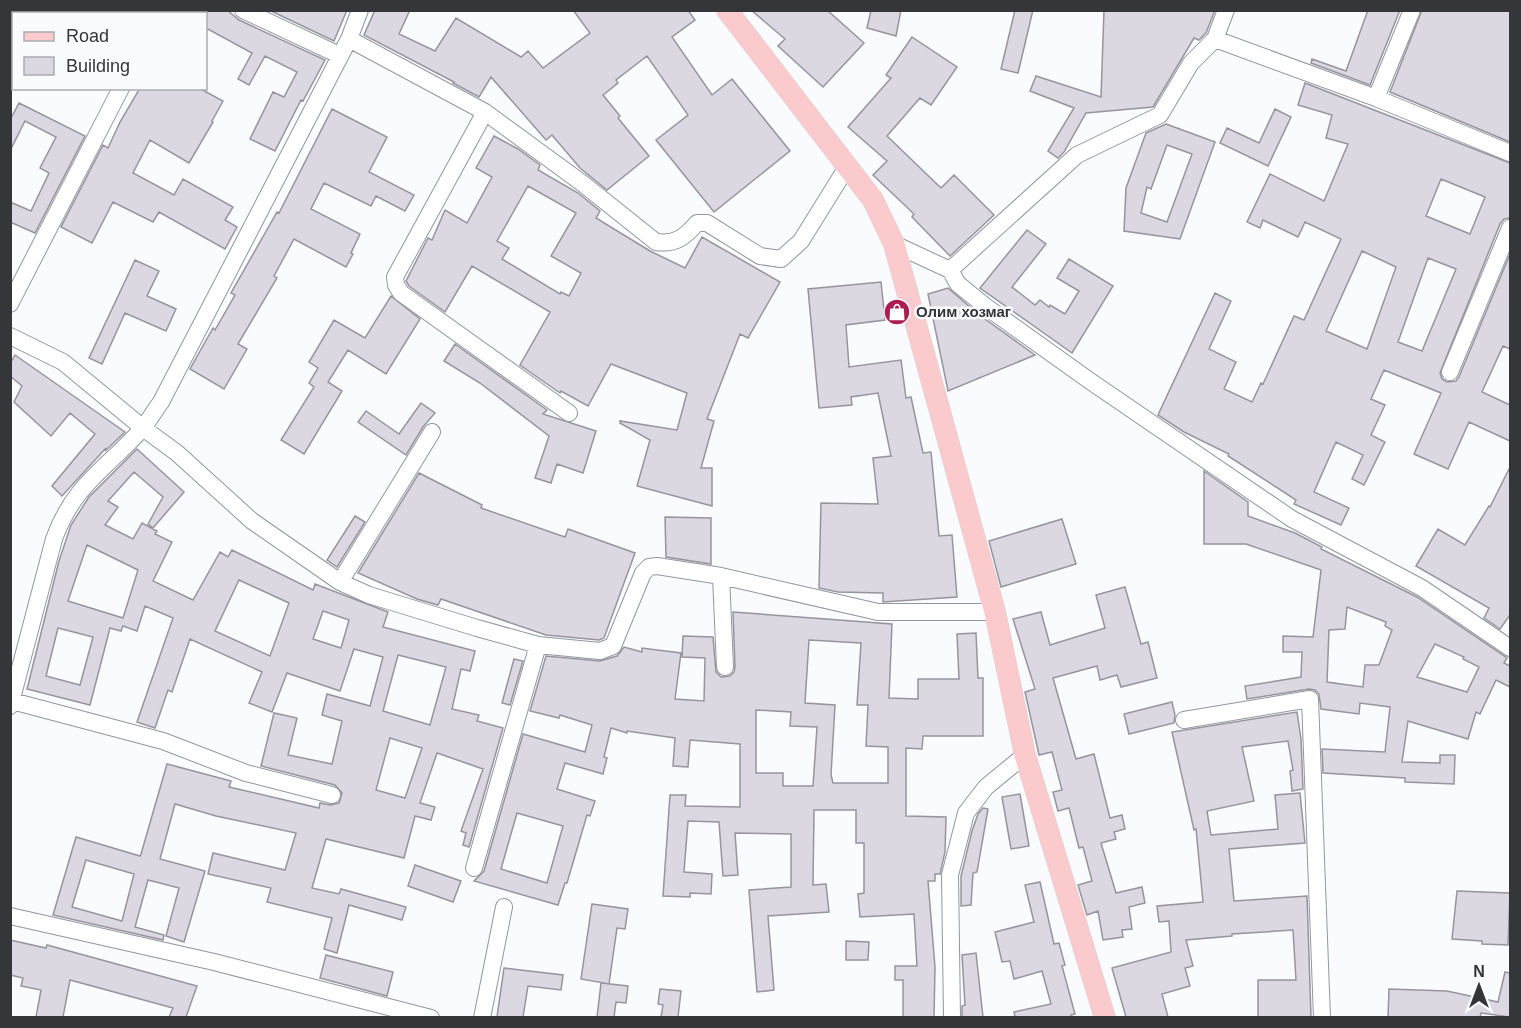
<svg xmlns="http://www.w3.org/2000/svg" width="1521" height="1028" font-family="Arial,sans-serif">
  <rect width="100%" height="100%" fill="#f9fbff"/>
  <path fill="#dbd8e2" stroke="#97949e" stroke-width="1.5" fill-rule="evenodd" d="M206,10H227L239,20L325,60L303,101L301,100L275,151L250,139L273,92L284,97L297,72L265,56L249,85L238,79L252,53L206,28Z
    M269,10H347L334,41Z
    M375,10H410L399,34L435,51L456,18L521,57L528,51L543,68L590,33L573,10H688L695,20L672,37L712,95L732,79L790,151L714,212L656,140L688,115L647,56L616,80L618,83L603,95L620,116L618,118L649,156L607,190L580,168L552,135L546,140L491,77L479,97L453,83L454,82L364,35Z
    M751,10H827L864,43L823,87L778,46L785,39Z
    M871,10H901L896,36L867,28Z
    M1015,10H1033L1018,73L1001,69Z
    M1104,10H1215L1206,33L1199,40L1194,38L1153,107L1086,113L1064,152L1058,158L1048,151L1074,108L1030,91L1036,76L1101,97Z
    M1368,10H1400L1370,85L1311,63L1312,59L1346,71Z
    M1422,10H1510V142L1390,92Z
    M912,37L957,67L931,105L920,98L887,136L941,188L954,175L994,215L950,256L912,217L914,214L873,175L887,161L848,127L891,78L886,75Z
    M1305,83L1510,163V218L1504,219L1500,224L1440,373L1442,379L1447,382L1456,381L1459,377L1510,254V349L1503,346L1482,392L1510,405V441L1469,422L1448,469L1414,454L1441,393L1384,370L1371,399L1385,405L1371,435L1385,442L1364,485L1352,479L1363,455L1336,442L1314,492L1349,508L1341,525L1294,504L1296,500L1228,456L1229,454L1184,432L1158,415L1215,293L1231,301L1209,349L1236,362L1224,389L1252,402L1261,383L1263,384L1294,316L1304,320L1341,239L1305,222L1298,237L1263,220L1260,228L1247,222L1270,174L1324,201L1348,144L1326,138L1332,115L1298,105ZM1441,179L1485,197L1470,234L1426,216ZM1362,251L1396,267L1367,349L1326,331ZM1428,258L1456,269L1422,351L1398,342Z
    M140,88H199L223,101L212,121L213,122L189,163L150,140L133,173L174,195L183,179L233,207L225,220L237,227L225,249L159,212L153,222L113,202L92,243L61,227L103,145L108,148L120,122Z
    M19,103L85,136L35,233L10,222V202L31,211L49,173L40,168L56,137L25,121L10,151V120Z
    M332,109L387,137L369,172L414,195L405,211L376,196L371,206L324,183L311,209L360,234L351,253L353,254L346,267L294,239L274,276L277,278L238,344L247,349L224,389L190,369L213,328L215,330L235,295L231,293L277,212L279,213Z
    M1275,109L1291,117L1268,166L1220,143L1227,128L1259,143Z
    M1166,124L1215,142L1180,239L1124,231L1126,188L1146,133ZM1167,145L1192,154L1167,222L1141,213L1147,187L1151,189Z
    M494,136L518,149L540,165L538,170L578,193L600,211L596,218L650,251L685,268L702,237L780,282L748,338L740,334L707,419L714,421L701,468H712V506L637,486L650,440L620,423V421L677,430L687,393L611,364L588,406L561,391L560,393L520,365L550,312L472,266L445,312L409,286L406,281L428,238L432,240L445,210L467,223L492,177L476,168ZM528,186L576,213L551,256L581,273L569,296L561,292L560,294L502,259L509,248L497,241Z
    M1027,230L1046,244L1012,287L1035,305L1040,300L1049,307L1050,305L1065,314L1079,291L1057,278L1069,259L1113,286L1072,353L980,288Z
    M135,260L159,271L147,296L176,309L166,331L125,313L102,364L89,358Z
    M881,282L885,320L846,325L849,367L901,360L906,398L911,397L923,453L931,452L939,536L952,535L957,597L883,602V593L838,592L819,588L821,503L878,504L873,458L891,456L878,393L851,397L852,405L819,408L808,289Z
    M948,288L978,314L1035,355L948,391L928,294Z
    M391,296L420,319L386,374L348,350L328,382L342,391L304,454L281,440L314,387L309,383L318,368L309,362L334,320L365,338Z
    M455,344L547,410L543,414L596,431L583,473L557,464L551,483L535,478L549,436L480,383L444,361Z
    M15,355L125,432L105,451L106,448L62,496L52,486L95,434L70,413L51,436L14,402L22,386L10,376V364Z
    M421,403L435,413L423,427L406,455L358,422L366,411L399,434Z
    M137,449L184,492L153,528L148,524L163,497L134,472L108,501L118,507L105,525L133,539L142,523L157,531L155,534L172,542L153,581L193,600L220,552L228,557L232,550L313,590L315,584L388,612L383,627L475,651L470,671L461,669L452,709L479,715L477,721L503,728L469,847L463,845L466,833L461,831L483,769L437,753L420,803L435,807L431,820L415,816L404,858L326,839L312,888L339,894L341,889L406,907L402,920L349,905L337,953L324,949L332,918L267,902L271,888L208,874L213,853L285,870L296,833L216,816L175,804L160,859L205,871L184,942L166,936L179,888L148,880L135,927L164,935L163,940L53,915L76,837L140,856L141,854L167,764L231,781L229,787L319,808L320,803L330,805L339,803L342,793L335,785L261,766L274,713L297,718L288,755L332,764L342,721L322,715L327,694L370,706L383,657L354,649L340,691L287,673L272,712L249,703L262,672L190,639L172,692L168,690L155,728L137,722L173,618L145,606L137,631L123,626L121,631L110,628L90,705L27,689L59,561L71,525L89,497ZM87,545L138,570L123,618L68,601ZM239,580L289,603L270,656L215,631ZM323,611L349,620L341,648L313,639ZM58,628L93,637L80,685L46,676ZM398,655L446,667L430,725L383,711ZM390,738L422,748L405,798L376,790ZM86,860L134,874L122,921L72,907Z
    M1510,467V615L1500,629L1484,618L1489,608L1416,566L1438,529L1465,545L1489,506L1490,507Z
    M1204,471L1248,502V516L1295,533L1322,547L1321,549L1417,597L1507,658L1504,663L1510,666V687L1496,680L1480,714L1476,712L1468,739L1408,721L1402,762L1440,763V755H1455L1454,784L1405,782V778L1323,773L1322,749L1385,752L1390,707L1360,703L1359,714L1321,709L1319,694L1315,690L1309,689L1247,699L1245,686L1301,677L1302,652H1283V636L1313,637L1321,570L1246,544H1204ZM1347,607L1386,622L1385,626L1392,630L1379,665H1365L1363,687L1327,682L1329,630L1345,629ZM1435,644L1464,657L1463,659L1479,667L1467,692L1417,677Z
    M419,473L482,505L481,508L565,537L568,529L635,553L604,638L599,640L546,635L441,599L438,605L417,599L358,573Z
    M355,516L365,522L337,567L327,560Z
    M665,517L711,518V564L666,557Z
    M1062,519L1076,564L1001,587L989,541Z
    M1125,587L1141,644L1148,642L1157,678L1121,687L1117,675L1100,680L1097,666L1053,678L1076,759L1094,754L1110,818L1122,815L1125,829L1114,832L1116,839L1101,843L1116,893L1142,887L1145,903L1129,907L1132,929L1122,930L1123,937L1103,940L1098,911L1087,915L1078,885L1092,881L1083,847L1079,848L1069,808L1058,811L1053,792L1062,790L1052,752L1039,755L1025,692L1035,689L1013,619L1041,612L1050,645L1105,628L1096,595Z
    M733,612L892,624L889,698L918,699V679H959L957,634L976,633L978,678H983V736H923L922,749L906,748V816L946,817L945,852L940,874H935V881H928L935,967L934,1017H903V980H895V966H917L914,914L860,917L858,894L864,893V843H856V810H814L813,885L826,884L829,912L768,916L774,990L757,992L749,890L791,887V834L735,833L738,875L723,876L719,822L688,821L684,872L712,874L711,894L690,893V897L663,896L670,795H686L685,806L740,807V744L690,740L688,767L673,766L675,738L627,731V733L611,728L604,757L607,758L603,774L565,763L557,789L595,801L590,816L587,815L567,883H565L558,905L474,881L484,871L523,734L585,752L592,725L560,715L559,718L530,711L546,656L600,661L617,656L624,647L642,652V648L681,653L675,699L704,701L705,658L682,657L683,636L713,637L716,672L721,677L730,676L734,672L735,667ZM809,640L861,643L857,705H868L866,746L888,747V783H833L831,775L835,705L805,703ZM756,710L791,712L790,726L817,727L813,786H783V773H756ZM517,813L563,826L547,883L501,869Z
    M514,659L523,661L510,705L502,703Z
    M1172,702L1175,715L1174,723L1129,734L1124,714Z
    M1297,712L1301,739L1303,789L1292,791L1290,771L1293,770L1288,741L1242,747L1254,801L1207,811L1211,835L1278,829L1275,795L1300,793L1305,843L1229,849L1234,901L1307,896L1311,1017H1258V980H1296L1293,930L1232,934V936L1186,940L1193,966L1185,968L1190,986L1162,994L1168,1017H1126L1112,968L1171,952L1169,921L1159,922L1157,906L1203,902L1196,829L1194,830L1172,732Z
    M1020,794L1029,846L1011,849L1002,797Z
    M983,808L988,809L977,872L973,873L971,905L961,906V876L972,831L978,814Z
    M415,865L461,881L453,902L408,886Z
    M1040,882L1054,944L1059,943L1065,965L1062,966L1075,1014L1071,1015L1072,1017H1015L1014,1012L1051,1004L1042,971L1014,979L1010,961L1002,962L995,932L1034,922L1025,885Z
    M1457,891L1510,893L1508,945L1482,944V941L1452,939Z
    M592,904L628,909L625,929L617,928L609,984L581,979Z
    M10,940L46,948L47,945L197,986L186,1017H169L173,1008L70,980L63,1017H36L41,990L21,986L23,978L10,975Z
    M846,941L869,942L868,960H846Z
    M976,953L983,1017H962V1006L965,1005L962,955Z
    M326,955L393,972L387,996L320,978Z
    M504,968L563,975L561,990L528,986L523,1017H497Z
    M1505,972L1510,973V1017L1481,1013L1480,1017H1388L1389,989L1447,991L1498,1002Z
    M601,983L628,986L626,1003L616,1002L614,1017H597Z
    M660,989L681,991L678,1017H661L663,1005L658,1004Z"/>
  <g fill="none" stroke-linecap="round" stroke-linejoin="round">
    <defs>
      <path id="minor" d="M243,10L339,55
        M159,14L161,10
        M349,39L360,10
        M1215,39L1376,98L1412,10
        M1376,98L1510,153
        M485,112L582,183L656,242C675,245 685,237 697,223H707L760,256L781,259L801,241L847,167
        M894,244L950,270L1077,155L1160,115L1191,63L1215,39L1226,10
        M950,270L958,284L985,306L1090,381L1292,519L1422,588L1510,648
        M10,304L121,88
        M10,336L63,362L143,428L177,453L252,521L340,582L369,595L477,628L538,645L600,651L613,646L643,573L649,567L657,566L721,576L878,612H995
        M1450,372L1510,228
        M721,576L725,667
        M340,582L432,432
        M12,701L163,741L246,773L332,795
        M10,706L54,539C74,484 106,469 142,429C149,421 154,411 161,402L349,39L485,112L395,277L396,285L401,293L569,413
        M1184,720L1310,699L1322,1018
        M474,868L538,645
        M10,916L214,962L431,1018
        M482,1018L504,907
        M952,1018L950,875L966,813L986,787L1025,755"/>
      <path id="major" d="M727,10L873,200L894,244L995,612L1025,755L1105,1018"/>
    </defs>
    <use href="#minor" stroke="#9297a0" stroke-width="18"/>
    <use href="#major" stroke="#d6d7d8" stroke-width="22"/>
    <use href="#minor" stroke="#fff" stroke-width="16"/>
    <use href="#major" stroke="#facacd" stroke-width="21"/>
  </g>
  <defs>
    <symbol id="shop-disc" viewBox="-11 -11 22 22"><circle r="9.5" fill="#ad1c52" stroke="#f9fbff"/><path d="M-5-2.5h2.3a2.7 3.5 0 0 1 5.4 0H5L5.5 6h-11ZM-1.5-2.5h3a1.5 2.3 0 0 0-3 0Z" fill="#fff"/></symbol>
  </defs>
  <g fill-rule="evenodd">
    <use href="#shop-disc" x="882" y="297" width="30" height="30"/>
  </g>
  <g text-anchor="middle" stroke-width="5" stroke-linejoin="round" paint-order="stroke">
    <g font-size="15" font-weight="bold" fill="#34363a" stroke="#f9fbff" text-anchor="start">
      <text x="916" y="317">Олим хозмаг</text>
    </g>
  </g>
  <rect width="1521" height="1028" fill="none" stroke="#34363a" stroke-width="24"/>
  <rect x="12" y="12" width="195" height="78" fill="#f9fbff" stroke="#aaacb0" stroke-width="1.5"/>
  <rect x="24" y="32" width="30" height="9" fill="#facacd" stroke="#aaacb0" stroke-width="1.5"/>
  <text x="66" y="42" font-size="18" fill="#34363a">Road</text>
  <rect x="24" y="57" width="30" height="18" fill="#dbd8e2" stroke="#aaacb0" stroke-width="1.5"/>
  <text x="66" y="72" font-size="18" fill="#34363a">Building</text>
  <g transform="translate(1479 986)" stroke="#f9fbff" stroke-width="4.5" paint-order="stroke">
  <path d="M0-4.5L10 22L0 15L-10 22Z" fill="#34363a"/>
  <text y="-9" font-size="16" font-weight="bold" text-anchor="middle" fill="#34363a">N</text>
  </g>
</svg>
